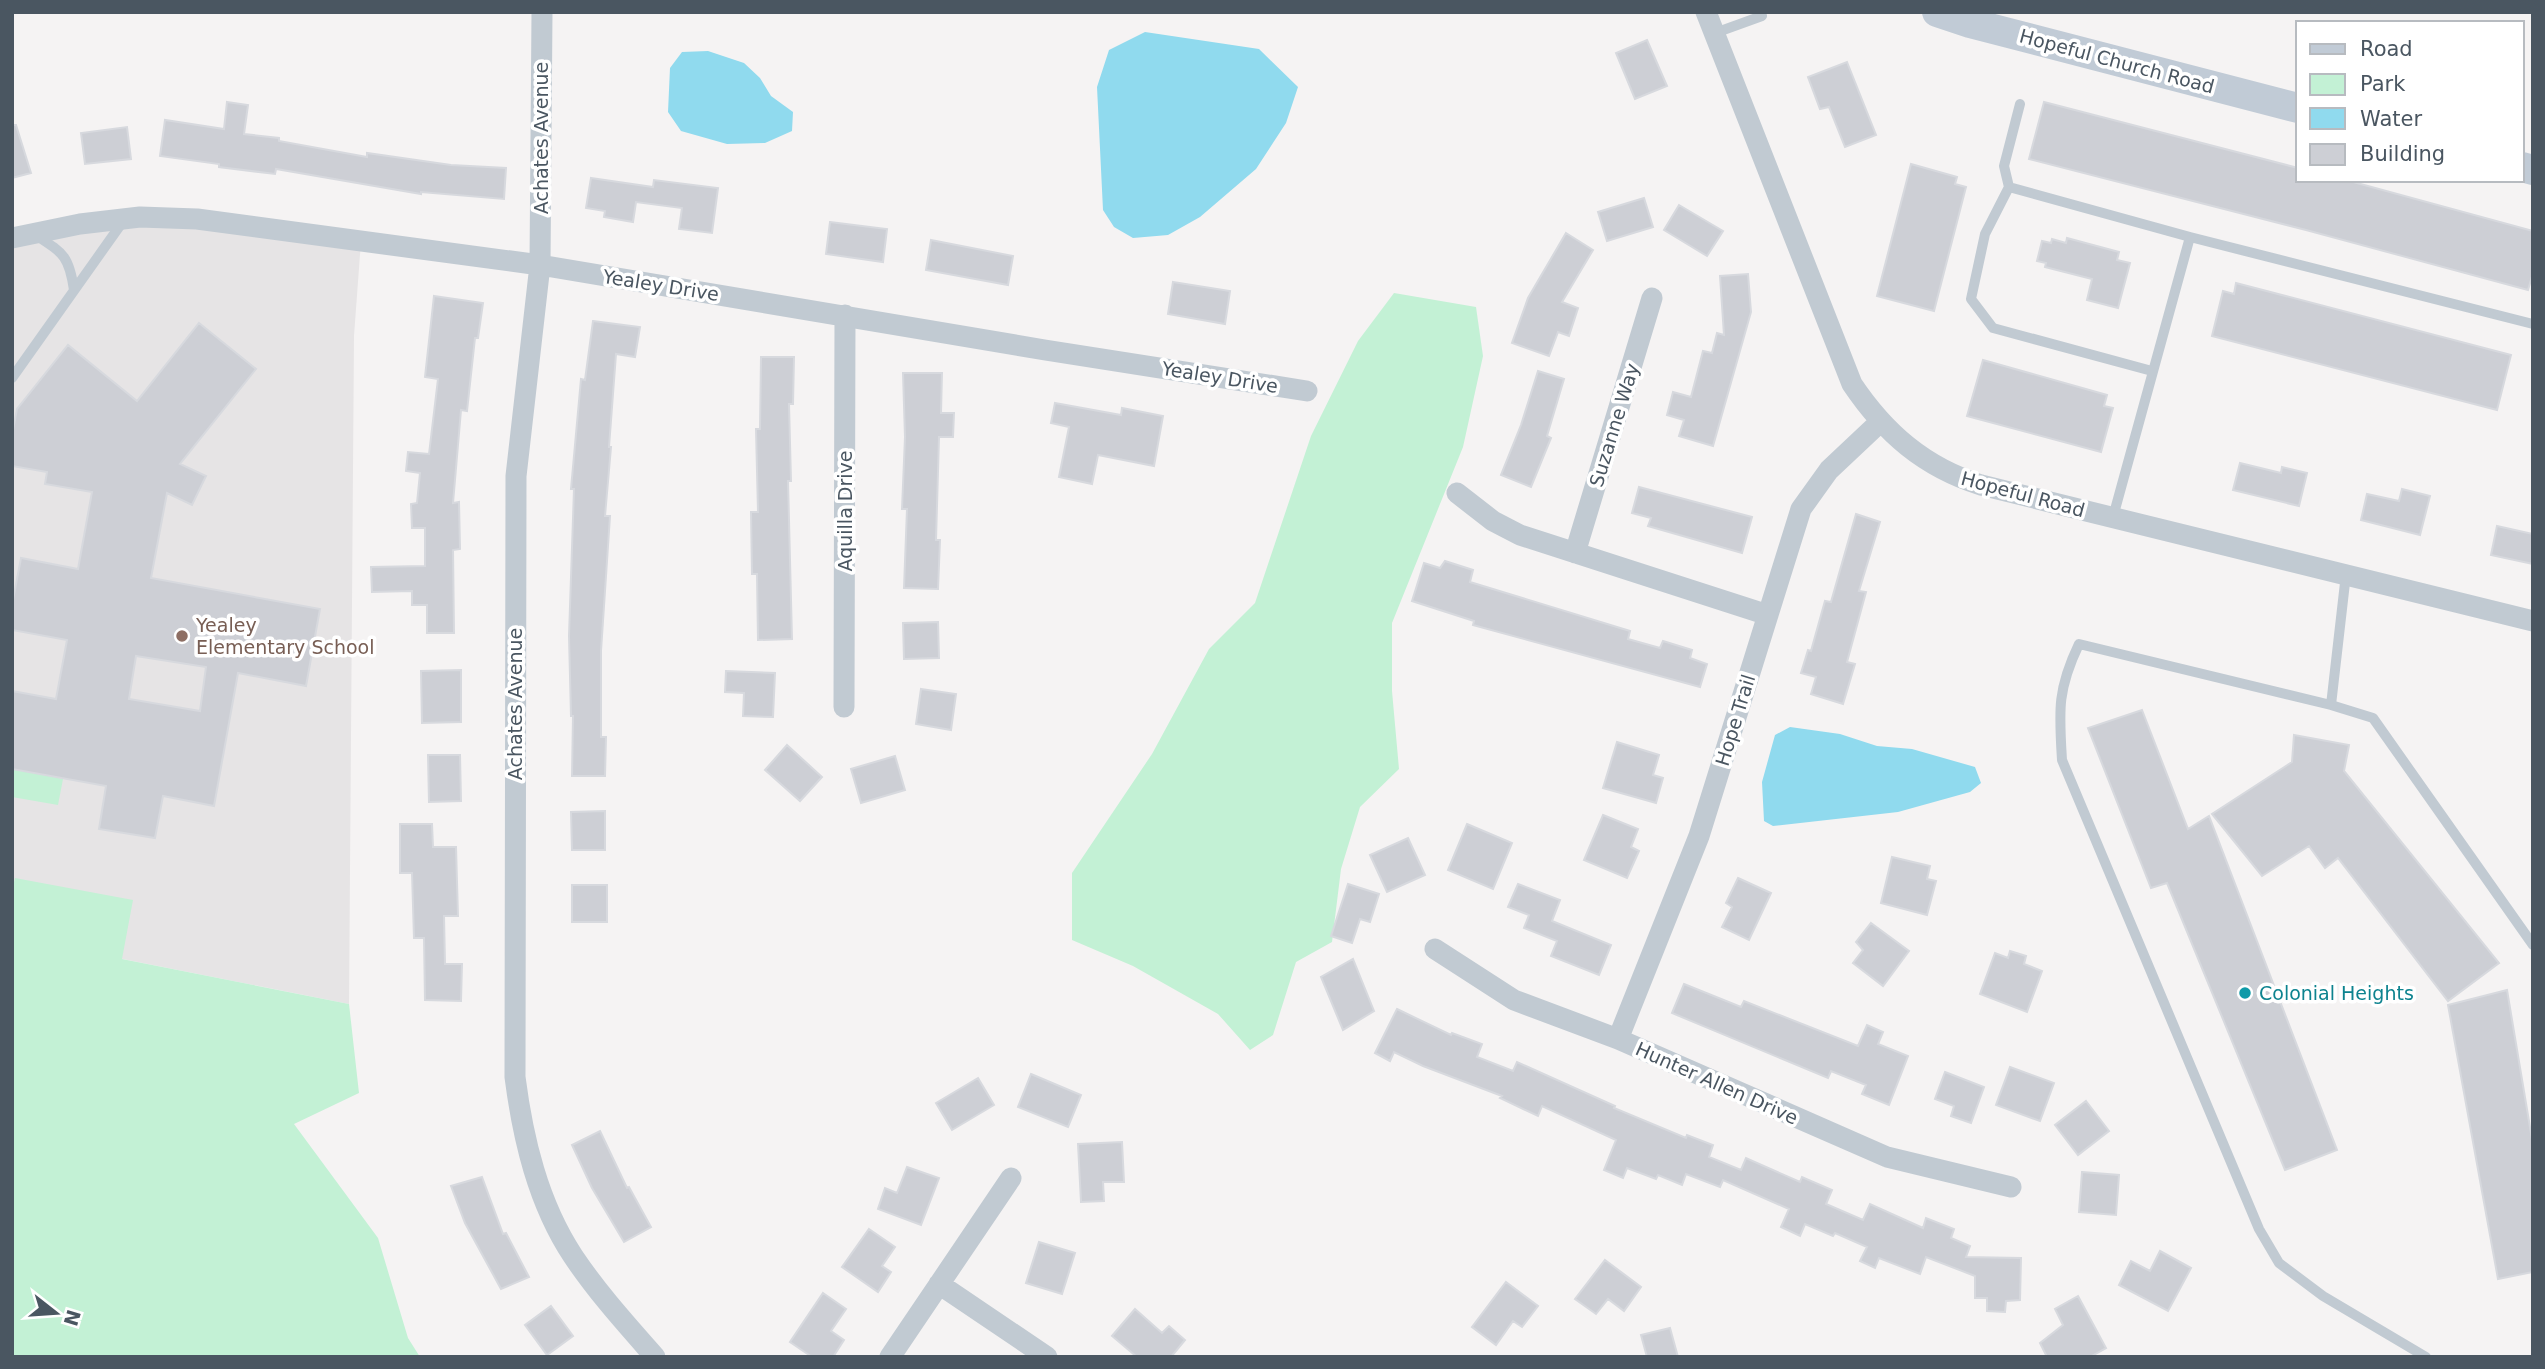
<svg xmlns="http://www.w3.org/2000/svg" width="2545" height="1369" font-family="'DejaVu Sans',sans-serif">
  <rect width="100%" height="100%" fill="#f5f3f3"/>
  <path fill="#e6e4e5" d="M140,217L361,241L354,336L349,1004L12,937V238Z"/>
  <path fill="#c3f1d5" d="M1394,293L1476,307L1483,356L1463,447L1392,623V691L1399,769L1360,807L1341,869L1332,942L1296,962L1273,1035L1250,1050L1218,1014L1133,966L1072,940V873L1152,754L1209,649L1255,603L1311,436L1358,341Z
    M12,769L63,779L58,805L12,797Z
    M15,878L133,900L122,959L349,1004L359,1093L294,1124L378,1238L408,1338L420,1357H12V891Z"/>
  <path fill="#90daee" d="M1145,32L1259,49L1298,87L1286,123L1256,169L1200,217L1168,235L1133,238L1114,227L1103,210L1097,87L1109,50Z
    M708,51L744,63L760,78L771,96L793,112L792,131L765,143L727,144L681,131L668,112L670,68L682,52Z
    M1790,727L1840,734L1877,746L1912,749L1975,767L1981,783L1970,792L1898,812L1773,826L1764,821L1762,782L1775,735Z"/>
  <path fill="#cdcfd5" stroke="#d7d9de" stroke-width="2" fill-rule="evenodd" d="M1647,40L1667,86L1635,99L1616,53Z
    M1847,62L1876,135L1845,147L1829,107L1820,109L1808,77Z
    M227,102L248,105L244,134L279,138V141L367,157V153L451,165L506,168L504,199L421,192V194L276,169L275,174L219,167V164L160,156L165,120L224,129Z
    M2044,102L2298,168V180H2346L2533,231V273L2528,290L2306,230L2029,159Z
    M12,125H16L31,173L12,178Z
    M127,127L131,159L85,164L81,133Z
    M1911,164L1957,177L1955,184L1966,187L1934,311L1877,296Z
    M591,178L653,187L654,180L718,188L712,233L679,229L682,208L636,202L633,222L604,217L605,211L586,208Z
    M1644,198L1653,227L1607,241L1598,212Z
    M1679,205L1723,231L1707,256L1664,230Z
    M830,222L887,229L883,262L826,254Z
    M1566,233L1593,250L1562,302L1578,308L1569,336L1558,332L1549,356L1512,343L1528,298Z
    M2067,238L2119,252L2117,260L2130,263L2118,308L2087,300L2092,279L2045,267L2046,263L2037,261L2042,241L2051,243L2052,239L2066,243Z
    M931,240L1013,256L1008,285L926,270Z
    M1748,274L1751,312L1713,446L1679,436L1684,420L1667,415L1673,392L1691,397L1703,351L1712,353L1717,333L1724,335L1720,276Z
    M1173,282L1230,291L1225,324L1168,314Z
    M2236,283L2511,355L2497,410L2212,336L2223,291L2234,294Z
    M434,296L483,303L478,338H475L467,411L461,410L453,503L459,502L460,549L453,550L454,633H427V605H412V591L372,592L371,567L425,566V528H412L411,504L417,503L420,473L406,471L408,452L429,454L438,379L425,377Z
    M593,321L640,327L635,357L616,354L609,447H611L605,516H610L601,651V737H606L605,776H572L573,716H571L569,636L574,489H571L581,379L585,380Z
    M199,323L256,369L180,464L206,476L192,505L167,493L151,578L320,609L306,686L238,673L214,806L163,796L155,838L99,829L106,786L12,769V691L56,699L67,640L12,630V605L21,558L78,569L92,492L45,484L47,472L12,466V435L17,409L68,345L137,401ZM136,656L206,667L200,711L129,699Z
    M761,357H794L793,404H789L791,481H788L792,639L758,640L757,574H752L751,512H758L756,429H760Z
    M1983,360L2107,395L2104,406L2113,408L2101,452L1967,416Z
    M1538,371L1564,379L1547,436L1551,438L1531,487L1501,475L1521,425Z
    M903,373H942L941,413H954L953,437H939L936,540H940L938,589L904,588L907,509H902L905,437Z
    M1055,403L1121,415L1122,408L1163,416L1154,466L1098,455L1092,484L1059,477L1069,427L1051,423Z
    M2240,463L2281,473L2282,467L2307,473L2299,506L2233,490Z
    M1639,487L1752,517L1742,553L1648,526L1651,518L1632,513Z
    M2402,489L2430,496L2420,535L2361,520L2367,494L2399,501Z
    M1856,514L1880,522L1859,591L1866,592L1847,662L1855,664L1843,704L1811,694L1816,677L1801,673L1808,650L1811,651L1825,601L1831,602Z
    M2497,526L2533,534V564L2491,555Z
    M1445,561L1473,570L1470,582L1630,631L1628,639L1660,648L1663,641L1692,650L1690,658L1707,664L1700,687L1473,625L1474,621L1412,601L1424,563L1440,568Z
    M938,622L939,658L904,659L903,623Z
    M461,670V722L422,723L421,671Z
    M726,671L775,673L773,717L743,716L744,693L725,692Z
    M921,689L956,694L951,730L916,724Z
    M2142,710L2188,829L2209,816L2337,1150L2285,1170L2167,883L2151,888L2088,728Z
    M2294,735L2349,745L2344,771L2499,963L2448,1001L2338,858L2325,868L2309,846L2262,876L2212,814L2292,762Z
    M1617,742L1659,755L1653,775L1663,778L1656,803L1603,788Z
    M787,745L822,777L800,801L765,770Z
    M428,755H460L461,801L429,802Z
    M895,756L905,790L861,803L851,769Z
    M605,811V850H572L571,812Z
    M1603,815L1638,829L1631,847L1639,851L1627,878L1584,860Z
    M400,824H432L433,847H456L458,916H444L445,964H462L461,1001L425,1000L424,938H414L412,873H400Z
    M1467,824L1512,843L1493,889L1448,870Z
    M1408,838L1425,875L1387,892L1370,855Z
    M1892,857L1930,866L1927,879L1936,881L1927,915L1881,903Z
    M1738,878L1771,893L1749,940L1722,927L1732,907L1726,903Z
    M1348,884L1379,894L1370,922L1360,919L1352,943L1331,936Z
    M1518,884L1560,900L1552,921L1611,945L1599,975L1551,956L1557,941L1524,928L1529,915L1508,907Z
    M572,885H607V922H572Z
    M1871,923L1909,951L1883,986L1853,963L1863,950L1856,942Z
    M2010,951L2026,956L2024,964L2042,971L2027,1012L1980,994L1995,953L2008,958Z
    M1353,959L1374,1011L1343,1030L1321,977Z
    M1684,984L1741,1007L1744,1001L1858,1046L1867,1025L1883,1032L1878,1044L1908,1056L1889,1105L1862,1094L1866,1085L1831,1071L1828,1078L1672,1013Z
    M2507,990L2533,1145V1272L2498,1279L2448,1005Z
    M1397,1009L1451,1035L1452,1033L1482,1044L1477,1057L1513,1071L1517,1062L1615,1106L1614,1108L1686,1138L1687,1135L1713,1145L1709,1157L1741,1170L1746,1158L1800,1182L1802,1177L1832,1190L1826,1204L1863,1220L1870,1204L1923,1228L1926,1218L1954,1229L1951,1238L1970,1246L1966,1257L2021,1258L2020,1300L2006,1301L2005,1312L1987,1311V1298H1975V1276L1926,1257L1920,1274L1879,1258L1875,1268L1860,1261L1867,1247L1835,1233L1833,1236L1805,1224L1800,1236L1781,1227L1789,1209L1723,1180L1720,1187L1686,1174L1682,1185L1658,1175L1656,1179L1627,1168L1623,1178L1604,1170L1616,1140L1542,1106L1538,1116L1500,1098L1502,1096L1423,1066L1394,1052L1390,1061L1375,1053Z
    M2010,1067L2054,1083L2040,1121L1996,1105Z
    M1945,1072L1984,1087L1971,1123L1951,1116L1954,1106L1935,1099Z
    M1031,1074L1081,1095L1068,1127L1018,1107Z
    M978,1078L994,1105L952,1130L936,1103Z
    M2086,1101L2109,1131L2078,1155L2055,1125Z
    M600,1131L627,1188L629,1187L651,1227L624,1242L592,1188L572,1145Z
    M1122,1142L1124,1182H1103L1104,1201L1081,1202L1078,1144Z
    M907,1167L939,1178L921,1225L878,1209L885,1188L897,1193Z
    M2082,1172L2119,1175L2116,1215L2079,1212Z
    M482,1177L503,1234L506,1233L529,1277L501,1289L465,1223L451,1186Z
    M869,1229L895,1247L882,1266L891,1272L878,1292L842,1267Z
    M1039,1242L1075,1253L1062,1294L1026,1283Z
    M2160,1251L2191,1268L2168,1311L2119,1285L2131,1261L2150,1271Z
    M1605,1260L1641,1287L1624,1311L1608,1299L1596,1314L1575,1299Z
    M1506,1282L1538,1306L1522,1327L1513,1321L1496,1345L1472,1327Z
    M823,1293L846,1309L831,1331L844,1340L833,1357H812L790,1342Z
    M2078,1296L2106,1348L2090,1357H2047L2040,1343L2063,1325L2055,1309Z
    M551,1306L573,1336L547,1355L525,1325Z
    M1135,1309L1162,1333L1169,1326L1185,1340L1171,1357H1137L1112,1336Z
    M1670,1328L1678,1357H1647L1641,1335Z"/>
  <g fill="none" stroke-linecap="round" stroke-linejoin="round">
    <path stroke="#c1cad2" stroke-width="10" d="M1715,33L1762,16
      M2009,187L2004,166L2020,104
      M34,234C63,253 69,255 74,290
      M2190,237L2533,324
      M12,378L124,220
      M2113,517L2190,237L2009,187L1985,234L1971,299L1993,328L2152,371
      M2331,705L2346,574
      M2426,1357L2323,1296L2279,1263L2259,1229L2062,760C2059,711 2057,690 2079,644L2331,705L2373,718L2533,945"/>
    <path stroke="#c1cad2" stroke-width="21" d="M542,12L540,265L516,476L515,1077C523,1139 538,1203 573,1256C597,1292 626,1324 655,1357
      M1706,12L1852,384C1885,433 1924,467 1981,485L2533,621
      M12,238L80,224L140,217L197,219L540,265L1045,350L1307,391
      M1457,493L1493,521L1520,535L1768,615
      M1575,553L1652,298
      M844,707L845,315
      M1435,949L1514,1000L1618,1039L1887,1157L2011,1187
      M1618,1039L1699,836L1801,509L1829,470L1880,422
      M939,1284L1047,1357
      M890,1357L1011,1178"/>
    <path stroke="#c1cbd6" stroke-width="30" d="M1937,12L1970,23L2298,108
      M2522,167L2533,170"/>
  </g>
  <circle fill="#8d6e63" stroke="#fff" stroke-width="2.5" cx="182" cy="636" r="7"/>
  <circle fill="#0f9aa8" stroke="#fff" stroke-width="2.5" cx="2245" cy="993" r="7"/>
  <g text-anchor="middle" stroke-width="7" stroke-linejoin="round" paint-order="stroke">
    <g font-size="19" fill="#4a5661" stroke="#fff">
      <text transform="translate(2117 61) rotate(15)" y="7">Hopeful Church Road</text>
      <text transform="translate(541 138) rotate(-90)" y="7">Achates Avenue</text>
      <text transform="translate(661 285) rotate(9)" y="7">Yealey Drive</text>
      <text transform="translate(1220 377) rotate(9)" y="7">Yealey Drive</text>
      <text transform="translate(1614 425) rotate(-73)" y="7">Suzanne Way</text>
      <text transform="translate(2023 494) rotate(15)" y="7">Hopeful Road</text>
      <text transform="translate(845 511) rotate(-90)" y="7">Aquilla Drive</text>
      <text transform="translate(515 704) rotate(-90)" y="7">Achates Avenue</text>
      <text transform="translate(1735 720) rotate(-73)" y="7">Hope Trail</text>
      <text transform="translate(1717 1083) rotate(24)" y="7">Hunter Allen Drive</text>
    </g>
    <g font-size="19" fill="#785e54" stroke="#fff" text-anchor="start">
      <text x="196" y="632">Yealey<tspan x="196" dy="22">Elementary School</tspan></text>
    </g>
    <g font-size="19" fill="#0d838f" stroke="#fff" text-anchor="start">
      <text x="2259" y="1000">Colonial Heights</text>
    </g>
  </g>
  <rect width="2545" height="1369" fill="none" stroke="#4a5661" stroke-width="28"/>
  <rect x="2296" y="21" width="228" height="161" fill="#ffffff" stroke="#b7bbc0" stroke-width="2"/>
  <rect x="2310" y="44" width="35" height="10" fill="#c1cbd6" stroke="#b7bbc0" stroke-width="2"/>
  <text x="2360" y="56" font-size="21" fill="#4a5661">Road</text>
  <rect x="2310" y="74" width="35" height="21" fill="#c3f1d5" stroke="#b7bbc0" stroke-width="2"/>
  <text x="2360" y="91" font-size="21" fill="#4a5661">Park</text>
  <rect x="2310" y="108" width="35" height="21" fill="#90daee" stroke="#b7bbc0" stroke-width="2"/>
  <text x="2360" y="126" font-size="21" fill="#4a5661">Water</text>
  <rect x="2310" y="144" width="35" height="21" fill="#cdcfd5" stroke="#b7bbc0" stroke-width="2"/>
  <text x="2360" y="161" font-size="21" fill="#4a5661">Building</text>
  <g transform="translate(56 1313) rotate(107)" stroke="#ffffff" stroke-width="5" paint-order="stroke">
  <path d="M0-5L12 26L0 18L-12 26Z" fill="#4a5661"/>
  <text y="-10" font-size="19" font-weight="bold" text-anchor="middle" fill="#4a5661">N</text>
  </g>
</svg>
